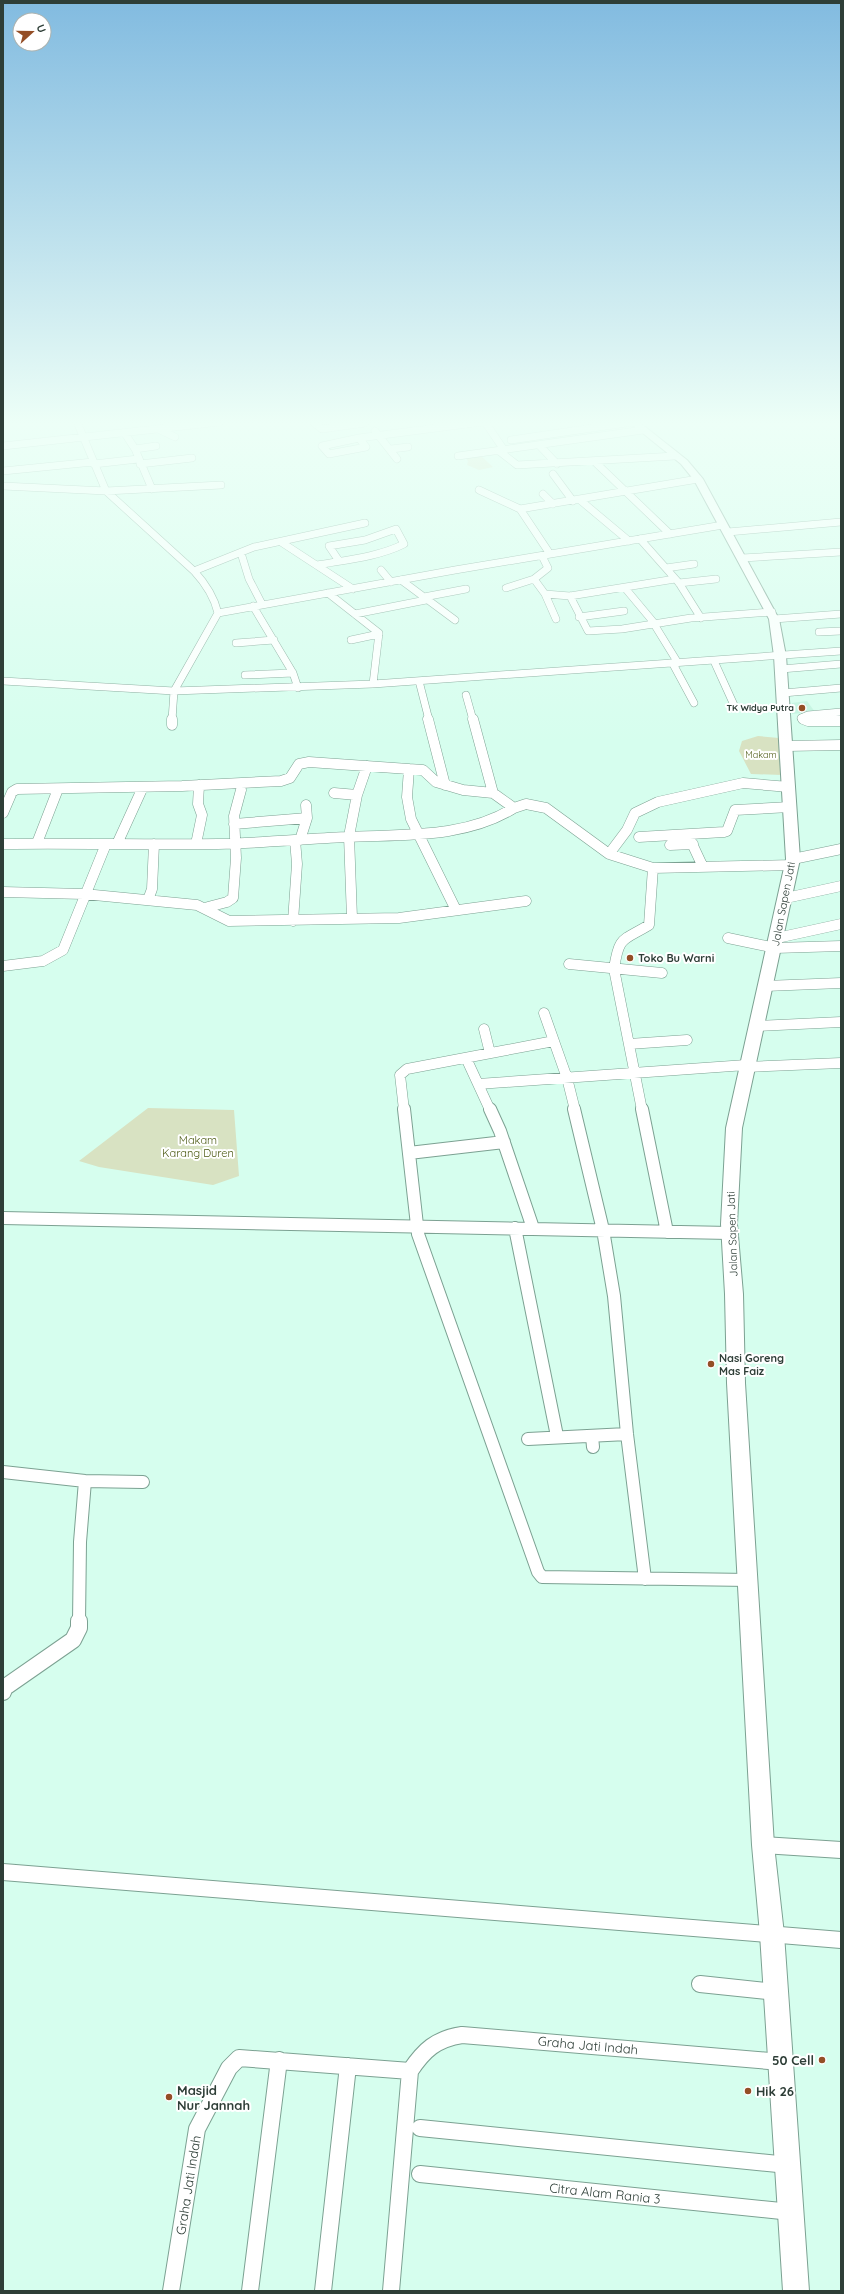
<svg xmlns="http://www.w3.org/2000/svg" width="844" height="2294" font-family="Quicksand,sans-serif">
  <rect width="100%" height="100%" fill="#d6feee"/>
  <path fill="#c3f4e0" d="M807,701L815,712L792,714V703Z"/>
  <path fill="#d8e2c2" d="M479,454L493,467L479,470L467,465L468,461L464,456Z
    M758,736L779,738L782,775L751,774L739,751L742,741Z
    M148,1108L234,1110L239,1176L213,1185L99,1167L79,1161Z"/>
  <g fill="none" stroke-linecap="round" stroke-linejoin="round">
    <defs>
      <path id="street-far3" d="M77,422L106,491L194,571C206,584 214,596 218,613L174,691L373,684L841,651
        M313,422L322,429L365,423
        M485,422L504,450
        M158,429L175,437
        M375,431L397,459
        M124,432L135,449L152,489
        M359,438L366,447L329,454L322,446Z
        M359,438L482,422
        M511,440L633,422
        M539,445L557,464
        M3,446L220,422
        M135,449L156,446
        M391,449L408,447
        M499,451L517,465L675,456
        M458,456L643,430
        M594,461L670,534
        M94,464L138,459
        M140,464L192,458
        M3,471L93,462
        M553,474L573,501
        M3,486L106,491L221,485
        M479,490L520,509L550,554
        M543,494L553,504
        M580,500L629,541
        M520,509L698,479
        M728,532L841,522
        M640,539L679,583L701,618
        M281,542L353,589
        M241,553L249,579L262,604
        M742,558L841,552
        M317,565C345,560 378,557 404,544L396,529L365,540L329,546L339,561
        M666,568L694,564
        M381,570L391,582
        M194,571L254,547L365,523
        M534,579L545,594L570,596L675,579
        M401,580L455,620
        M679,583L716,579
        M506,588L534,579L548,568L542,556
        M625,588L655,624
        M328,593L379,633L373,684
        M545,594L556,619
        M570,596L588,631L622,629L691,618L772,612
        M424,597L466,589
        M253,606L293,673L298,688
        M218,613L455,570L723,525
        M355,614L426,600
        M579,617L624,611
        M774,619L841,614
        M654,624L678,663
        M819,632L841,631
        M351,640L379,634
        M236,643L274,640
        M714,661L734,705
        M673,664L694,703
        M781,669L841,664
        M245,675L293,673
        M3,681L174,691L172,720
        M419,681L429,720
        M783,693L841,688
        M466,695L473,720
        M805,720L801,718L808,715L841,712"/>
      <path id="street-far2" d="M428,719L445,785
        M473,719L493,793
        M803,719L808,721H841
        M172,725V719
        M787,746L841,745
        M409,769L407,797L411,819L456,910
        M334,793L357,795
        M514,808L526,804L546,808L609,854L653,868L792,865
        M3,813L12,792L17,789L182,786L281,781L290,778L299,764L309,762L423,770L436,782L463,790L493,793L514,808C464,839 403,834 346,837C303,839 261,843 218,844C147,845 75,843 3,844
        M234,824L307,818
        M688,835L703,867
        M639,837L724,832L727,831L735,810L790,807
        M300,840L307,818L306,805
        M37,843L58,789
        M117,844L143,787
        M196,844L202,815L198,804L199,785
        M670,845L693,844
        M609,854L627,830L635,813L658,802L743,783L789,787
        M793,859L841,849
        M3,892L84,894L197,905L229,921L399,918L526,901
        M786,898L841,886
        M148,900L152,889L154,844
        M208,907L227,902L233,898L236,858L234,816L241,790
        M352,918L349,836L357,795L367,766
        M293,921L297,864L295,840
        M728,938L775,948L841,946
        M777,938L841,924
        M569,964L662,973
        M3,966L43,961L63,950L106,844
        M765,986L841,983
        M544,1013L567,1078L575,1110
        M755,1026L841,1022
        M484,1029L490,1053
        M629,1044L687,1040
        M466,1058L478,1084
        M746,1067L841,1063
        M404,1110L400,1075L407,1069L554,1041
        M490,1110L478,1084L746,1065
        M642,1110L614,969C619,935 623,941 649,925L653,868"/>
      <path id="street-far1" d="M404,1109L418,1234L538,1572L542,1577L749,1580
        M490,1109L500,1131L533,1228
        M574,1109L603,1230L614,1296L627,1434L645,1579
        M642,1109L667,1232
        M409,1153L504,1142
        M3,1218L729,1233
        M515,1228L557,1436
        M592,1436L593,1447
        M528,1439L627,1434
        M3,1472L85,1481L143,1482
        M79,1622L80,1542L85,1481"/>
      <path id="street" d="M3,1692L4,1688L73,1640L79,1628V1621
        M763,1845L841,1850
        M3,1872L841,1940
        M700,1984L776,1992
        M420,2128L788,2165
        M420,2174L791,2212
        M171,2291L197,2129L229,2068L239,2058L410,2071
        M250,2291L279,2060
        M323,2291L348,2066
        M391,2291L410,2071C424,2050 436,2039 462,2035L781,2062"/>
      <path id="secondary" d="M629,422H639L687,460L703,479L779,619L786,656L800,859L742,1128L737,1224L743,1294L745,1383L774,1845L784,1934L809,2291H783L760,1934L752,1845L727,1383L725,1294L721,1224L726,1128L786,859L774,656L769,619L694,480L681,464Z"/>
    </defs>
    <use href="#street-far3" stroke="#7ca192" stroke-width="8"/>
    <use href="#street-far2" stroke="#7ca192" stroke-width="11"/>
    <use href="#street-far1" stroke="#7ca192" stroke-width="14"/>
    <use href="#street" stroke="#7ca192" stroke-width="18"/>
    <use href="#secondary" stroke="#7ca192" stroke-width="2"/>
    <use href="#street-far3" stroke="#fff" stroke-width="7"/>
    <use href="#street-far2" stroke="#fff" stroke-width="10"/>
    <use href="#street-far1" stroke="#fff" stroke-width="12"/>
    <use href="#street" stroke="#fff" stroke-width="16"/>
    <use href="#secondary" fill="#fff" fill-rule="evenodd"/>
  </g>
  <linearGradient id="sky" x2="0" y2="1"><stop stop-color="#82bbe0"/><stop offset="0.57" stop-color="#edfff7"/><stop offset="1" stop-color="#edfff7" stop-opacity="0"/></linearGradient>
  <rect width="844" height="743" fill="url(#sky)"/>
  <g fill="#944e26" stroke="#fff" stroke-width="1.5">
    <circle cx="802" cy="708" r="4"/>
    <circle cx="630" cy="958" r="4"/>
    <circle cx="711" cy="1364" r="4"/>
    <circle cx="822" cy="2060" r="4"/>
    <circle cx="748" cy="2091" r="4"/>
    <circle cx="169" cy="2097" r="4"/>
  </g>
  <g text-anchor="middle" stroke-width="4" stroke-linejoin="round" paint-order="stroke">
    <g font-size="9" font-weight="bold" fill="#2e3e37" stroke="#fff" text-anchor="end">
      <text x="794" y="711">TK Widya Putra</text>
    </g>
    <g font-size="9" fill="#4e5c16" stroke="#fff">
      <text x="761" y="758">Makam</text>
    </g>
    <g font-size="11" fill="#2e3e37" stroke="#fff">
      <text transform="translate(783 904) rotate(-79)" y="4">Jalan Sapen Jati</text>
      <text transform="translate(732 1234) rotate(-92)" y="4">Jalan Sapen Jati</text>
    </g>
    <g font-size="11" font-weight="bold" fill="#2e3e37" stroke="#fff" text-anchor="start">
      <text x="638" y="962">Toko Bu Warni</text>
      <text x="719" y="1362">Nasi Goreng<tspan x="719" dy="13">Mas Faiz</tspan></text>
    </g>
    <g font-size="11" fill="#4e5c16" stroke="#fff">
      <text x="198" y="1144">Makam<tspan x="198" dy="13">Karang Duren</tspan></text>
    </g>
    <g font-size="13" fill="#2e3e37" stroke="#fff">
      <text transform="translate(588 2045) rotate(5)" y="5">Graha Jati Indah</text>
      <text transform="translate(188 2185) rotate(-81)" y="5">Graha Jati Indah</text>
      <text transform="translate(605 2193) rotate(6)" y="5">Citra Alam Rania 3</text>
    </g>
    <g font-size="13" font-weight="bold" fill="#2e3e37" stroke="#fff" text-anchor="start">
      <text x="814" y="2065" text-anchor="end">50 Cell</text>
      <text x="177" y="2095">Masjid<tspan x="177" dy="15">Nur Jannah</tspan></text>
      <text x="756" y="2096">Hik 26</text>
    </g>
  </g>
  <rect width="844" height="2294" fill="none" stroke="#2e3e37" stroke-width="8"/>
  <g transform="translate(32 32) rotate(69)"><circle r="19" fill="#ffffff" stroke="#abb2af"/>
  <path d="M0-3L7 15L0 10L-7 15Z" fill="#944e26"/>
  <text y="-6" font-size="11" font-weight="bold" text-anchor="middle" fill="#2e3e37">U</text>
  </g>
</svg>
